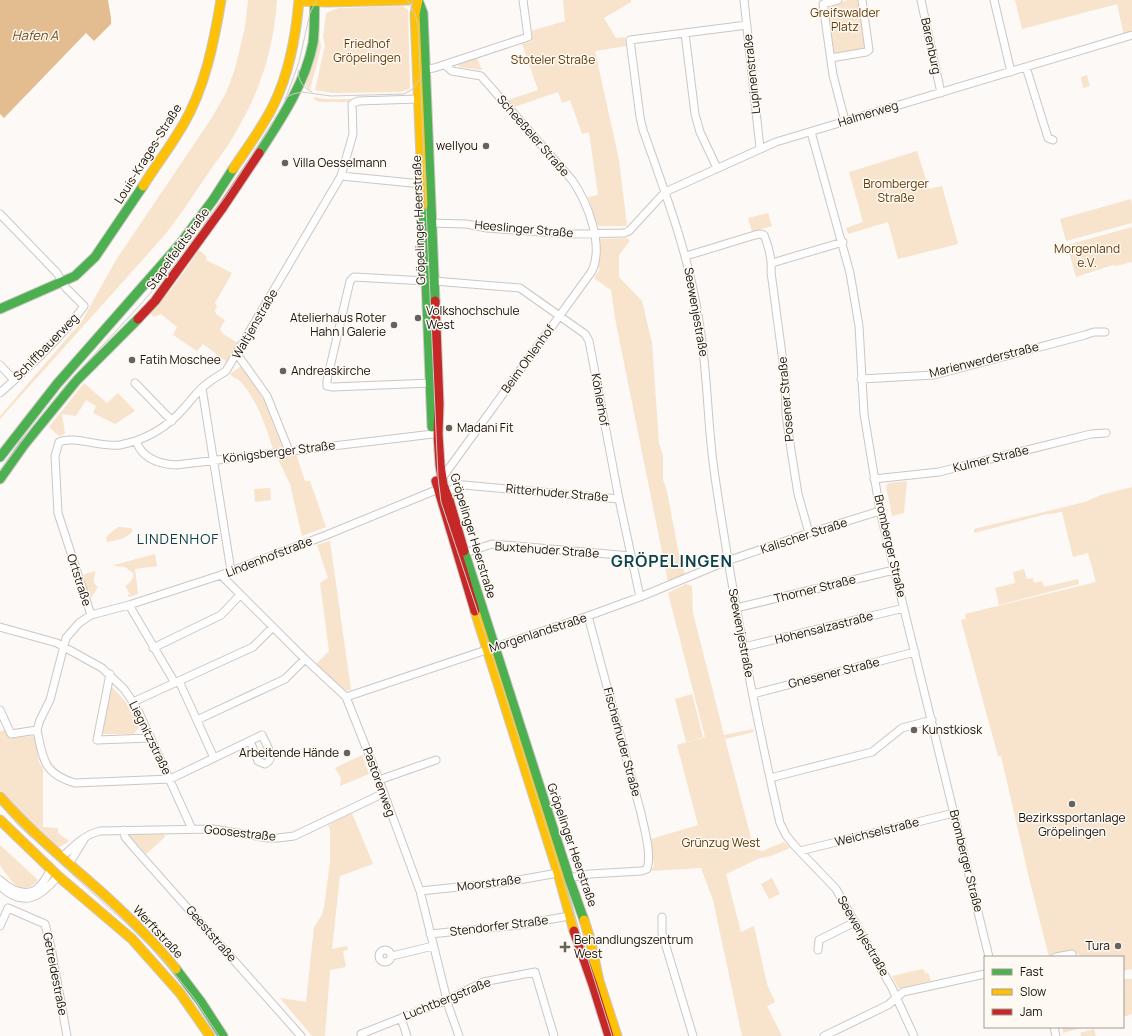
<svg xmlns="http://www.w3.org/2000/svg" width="1132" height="1036" font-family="Manrope,sans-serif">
  <rect width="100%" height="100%" fill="#fcf9f6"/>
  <path fill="#f8e3cc" d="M248,0H277C274,48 260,93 234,135C227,148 217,160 209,172C194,194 180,216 163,237L0,419V416L82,321L116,260L211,119L226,93L235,69L245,27Z
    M563,0H631V2L604,18L616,38L625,37L626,46L595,51L619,160L627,226H599L597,224L588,197L598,195L589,132L582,134L570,100L562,103L558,92L514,107L508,100L538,90L522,44L532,41L531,31L565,21Z
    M848,0H859L866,48L834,55L826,7Z
    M1015,0H1132V32L1124,35L1117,4L1022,29Z
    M403,6L408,10L410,89L400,92L332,93L315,90L325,45L323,37L326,13L339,8Z
    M319,34L321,47L310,90L306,87V83Z
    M477,58L482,70L460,67L458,65L459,63Z
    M1087,75L1090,86L1083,88L1081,77Z
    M313,97L325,99H353L351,102H320L315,100Z
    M917,151L929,189L942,186L958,244L898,259L888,222L848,234L846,228L863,222L849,172Z
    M1131,199L1132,205V223L1066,241L1060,219Z
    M768,213L772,226L752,232L748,218Z
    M1132,227V262L1116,266L1113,265L1076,277L1067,245Z
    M627,238L630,241L619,255V277L642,301L652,343L659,444L663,455V480L667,491L680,560L685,574L668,582L615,318L611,290L594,278L600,269L597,267L599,239Z
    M199,250L207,257L206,260L232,273L215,303L217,307L215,310L216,314L225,320L220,329L223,334L238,343L227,362L203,344L197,351L173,335L177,327L161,314L154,317L150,313C170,294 184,272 199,250Z
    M241,366L264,400L282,447L273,449C266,426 257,400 240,381C237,378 233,378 230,374Z
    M84,383L107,403L118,393L135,411L115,424L93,413L96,406L86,400L76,416L62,414L65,434L59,436L49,427Z
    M296,454L305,481H310L326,527L302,536L290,484L277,457Z
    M907,481L904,513L892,516L886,486L889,483Z
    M1132,487V969L1123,971V957H1082L1076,953L1075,950L1049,957L1029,878L1001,756H998L961,620L966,619L965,614L1096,582L1088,553L1073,557L1062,512L1043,515L974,533V529L1085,502L1101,495Z
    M270,488L271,500L255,502L254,489Z
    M118,527L132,528V532C125,539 116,541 107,542L106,538L109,534Z
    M330,541L351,690H344L316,664L329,651L320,583L328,578L317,545Z
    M155,554L157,566L135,569L138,594L129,597L127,596L130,594L125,586C130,583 134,579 133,573L125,567L115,566L114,565Z
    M1024,569L1027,579L1033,578L1034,583L1042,581L1044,587L1078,579L1079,584L999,605L995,588L1015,583L1013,572Z
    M95,571C96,577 90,582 98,587L91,598L88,595L82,575Z
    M686,584L692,586L693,613L724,735L753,729L754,732L725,739L754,849L762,851L784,842L790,848L771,856L760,858L726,874L741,932L754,926L767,984L775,1002L767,1006L782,1036H742L713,900L701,868L651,871L654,866L651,839L698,825L677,745L705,737L668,593Z
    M111,686L125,701L139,727L134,734H102Z
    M692,694L703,737L686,742L675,699Z
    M5,730L7,735L11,738L32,736L35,738L39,762L43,768V827L58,828V833L69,841L65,844L58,848L16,810L0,790V731Z
    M362,755L369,774L340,786L341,778L335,768Z
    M352,813L373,864L340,876L332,949L347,946L348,950L343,951L346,967L330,970L325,1036H312L280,998L306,1002L314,927L322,915L324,907L330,862V830L328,825Z
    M164,834L165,837L146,854L129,835Z
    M0,845L38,880C26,894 16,888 7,875C5,872 1,868 0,864C0,859 0,851 0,845Z
    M772,878L780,894L769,899L761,884Z
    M922,969L924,970L926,974L928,973L931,981L900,988H898L892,976Z
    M1123,979H1132V1014L1123,1017Z
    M1062,1027H1084L1063,1033Z
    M1094,1029L1096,1036H1081L1080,1033Z"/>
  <path fill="#e3bd90" d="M0,0H108L111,18V24L94,41L86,33L4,118L0,114Z"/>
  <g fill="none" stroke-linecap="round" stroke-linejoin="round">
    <defs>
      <path id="street" d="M744,0L760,148
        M838,0L823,4L833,75L845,121
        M921,0L941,93
        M994,0L1011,72
        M747,25L630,40L640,117L643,130C665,192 689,255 699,321C708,372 707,425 715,477C732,593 754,709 780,823L786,835L793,844L836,889L892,988L914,1036
        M685,33L695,114L700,132L717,168
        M831,58L866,52L869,50L862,0
        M1026,67L1048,138L1053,140
        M425,69L434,68L528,37L523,0
        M811,132L850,273L859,326L864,414L880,511L989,957
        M341,176L422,184
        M0,214L57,273L66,288L84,306C60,339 30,366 0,393
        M428,223L466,224L487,228L570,234L624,233L629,231L665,192L776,142L1132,35
        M686,256L755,235L760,234L764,235C769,247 772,260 771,272L785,377L786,414L791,450L798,494L809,533
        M772,263L843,242
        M426,281L354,277L350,281L327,380V386L333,387L431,383
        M434,281L520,288L585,334L589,341L619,499L640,597
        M237,354L267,396L289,451
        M0,365L14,380
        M861,379L934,375L1085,335L1094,332H1105
        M135,383L172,421
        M202,388L231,571
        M136,441C142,458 159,464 176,465L433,434
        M442,478L592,271C604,245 588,203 572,180L481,76L452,71L445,65
        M874,479L939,472L1091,434L1106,433
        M447,494L457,485H464L619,499
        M465,553L492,544L631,556
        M221,575L305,659L346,697L379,780L420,891L449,1008L459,1036
        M129,605L175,683
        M736,608L894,570
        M91,615L58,513L55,456L59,442C72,435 103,448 120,445C146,440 167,428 185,407C192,399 199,389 208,383C214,378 220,375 226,371L341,176L353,134L352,104L358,101L418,99
        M0,627L57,643L102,668L124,689L137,708L192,829
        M744,647L904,608
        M153,648L221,615L240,595
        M110,674L97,740L151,738
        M179,681L214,758
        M753,694L915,652
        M346,697L588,616L640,597L727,561L809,533L880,511
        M133,702L253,647L273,627
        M0,710L11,734L37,730L40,720L50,700L66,638L79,623L91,615L129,605L221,575L324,536L441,488
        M197,720L285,679L305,659
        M37,730C43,758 43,774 75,783L170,779L262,735C266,745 277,758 265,764L258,761L250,741
        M770,778L872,752L902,728L932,720
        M379,780L436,760
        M124,830L125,837L136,850L301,1036
        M800,851L954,813
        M62,857C74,846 84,835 100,831L213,829L268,838H278L294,836L384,793
        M69,864L85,838
        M569,878L590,874L641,871L647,869C652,854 644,828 641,813L588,616
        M0,880C10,889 25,898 38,888C43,883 48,875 51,869
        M0,886C23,908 40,898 58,876
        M420,891L507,882L558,873
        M662,917V933L693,1036
        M0,926L8,908L45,924L51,947L67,1036
        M430,934L519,925L569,916
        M379 956a6 6 0 1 1 12 0a6 6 0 1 1-12 0Z
        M818,950L819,940L855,922
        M392,956L433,946
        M1056,957L1072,954
        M401,1018L407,1036
        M1054,1027L1056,1036
        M361,1036V1034L447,1000L483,982L535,972L554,1036
        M824,1036L888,1005L903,992L985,974"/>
      <path id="fast" d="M418,0L423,13L435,301
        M259,153C281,119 305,84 313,43C315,29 314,14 315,0
        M423,205L432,427
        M0,309L75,276L95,257L143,186
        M0,457L57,384L180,244L213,200L233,169
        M0,479L24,445L77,380L138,319
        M464,551L569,878L584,920
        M176,969L201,1002L223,1036"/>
      <path id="slow" d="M418,0L415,14L423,205
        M299,1L327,2L408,0
        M233,169C247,148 263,127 274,104C290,71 296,36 299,0
        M143,186C156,165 171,146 183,125C205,88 214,42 221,0
        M475,611L558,873L574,931
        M0,797C33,834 71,865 108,898C132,920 155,943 176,969
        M0,820L58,876L132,939L180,993L210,1036
        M584,920L590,939L599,981L617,1036"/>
      <path id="jam" d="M435,301L439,404L438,434L440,465L443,485L449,500L464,551
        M138,319L155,301L223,207L259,153
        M436,481L475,611
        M574,931L593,985L609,1036"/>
    </defs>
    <use href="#street" stroke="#cbc7c3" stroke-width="9"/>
    <use href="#fast" stroke="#cbc7c3" stroke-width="11"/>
    <use href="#slow" stroke="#cbc7c3" stroke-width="11"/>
    <use href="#jam" stroke="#cbc7c3" stroke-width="11"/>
    <use href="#street" stroke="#fffefe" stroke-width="7"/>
    <use href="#fast" stroke="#4caf50" stroke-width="9"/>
    <use href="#slow" stroke="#ffc107" stroke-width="9"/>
    <use href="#jam" stroke="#c62828" stroke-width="9"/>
    <path stroke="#cecdcc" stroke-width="1" d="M407,0L415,14L418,25L438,477L441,502L500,679L612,1036
      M298,70C298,80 303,88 312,92
      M285,98L293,94L302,92L331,96L404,94L413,89L420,78
      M0,471L33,426L66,385L140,305L175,265L225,197L268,131L284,103L299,62L310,13L314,5L318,0
      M0,804L18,825L128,925L162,958L194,998L219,1036"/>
  </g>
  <g fill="#66625e" stroke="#fff9f3" stroke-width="1.5">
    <circle cx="486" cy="146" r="4"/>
    <circle cx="285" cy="163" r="4"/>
    <circle cx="418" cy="318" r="4"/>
    <circle cx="394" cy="325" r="4"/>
    <circle cx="132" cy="360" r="4"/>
    <circle cx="283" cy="371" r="4"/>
    <circle cx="449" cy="428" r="4"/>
    <circle cx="914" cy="730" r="4"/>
    <circle cx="347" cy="753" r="4"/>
    <circle cx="1072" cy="804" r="4"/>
    <circle cx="1118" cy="946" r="4"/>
    <path d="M563 941h4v4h4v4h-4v4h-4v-4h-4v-4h4z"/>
  </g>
  <g text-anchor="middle" stroke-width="3" stroke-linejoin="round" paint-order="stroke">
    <g font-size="12" fill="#5d3a06" stroke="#fff9f3">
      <text x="845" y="17">Greifswalder<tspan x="845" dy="14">Platz</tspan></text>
      <text x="367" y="48">Friedhof<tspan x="367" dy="14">Gröpelingen</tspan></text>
      <text x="553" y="64">Stoteler Straße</text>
      <text x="896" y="188">Bromberger<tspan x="896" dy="14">Straße</tspan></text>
      <text x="1087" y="253">Morgenland<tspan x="1087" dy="14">e.V.</tspan></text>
      <text x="721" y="847">Grünzug West</text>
    </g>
    <g font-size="12" fill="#15110c" stroke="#fff9f3">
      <text transform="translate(931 46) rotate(78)" y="4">Barenburg</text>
      <text transform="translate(752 74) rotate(-96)" y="4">Lupinenstraße</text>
      <text transform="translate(868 114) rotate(-17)" y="4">Halmerweg</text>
      <text transform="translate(533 136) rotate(49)" y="4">Scheeßeler Straße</text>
      <text transform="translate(148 154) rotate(-58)" y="4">Louis-Krages-Straße</text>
      <text transform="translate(419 220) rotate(-92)" y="4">Gröpelinger Heerstraße</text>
      <text transform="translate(524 229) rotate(5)" y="4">Heeslinger Straße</text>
      <text transform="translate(178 249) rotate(-54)" y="4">Stapelfeldtstraße</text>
      <text transform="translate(696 312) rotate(80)" y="4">Seewenjestraße</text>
      <text transform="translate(255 324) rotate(-60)" y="4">Waltjenstraße</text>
      <text transform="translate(46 347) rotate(-46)" y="4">Schiffbauerweg</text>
      <text transform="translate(528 359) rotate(-54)" y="4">Beim Ohlenhof</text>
      <text transform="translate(984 360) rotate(-14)" y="4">Marienwerderstraße</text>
      <text transform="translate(786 399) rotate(-95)" y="4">Posener Straße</text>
      <text transform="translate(600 400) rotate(80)" y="4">Köhlerhof</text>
      <text transform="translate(279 452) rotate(-7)" y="4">Königsberger Straße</text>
      <text transform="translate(991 459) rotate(-14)" y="4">Kulmer Straße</text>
      <text transform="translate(557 493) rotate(5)" y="4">Ritterhuder Straße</text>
      <text transform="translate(473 536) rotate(73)" y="4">Gröpelinger Heerstraße</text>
      <text transform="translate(804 536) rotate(-18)" y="4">Kalischer Straße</text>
      <text transform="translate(890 546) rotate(77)" y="4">Bromberger Straße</text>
      <text transform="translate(547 550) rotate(4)" y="4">Buxtehuder Straße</text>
      <text transform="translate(269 557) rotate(-21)" y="4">Lindenhofstraße</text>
      <text transform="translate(79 580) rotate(72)" y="4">Ortstraße</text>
      <text transform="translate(815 589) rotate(-14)" y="4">Thorner Straße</text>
      <text transform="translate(824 628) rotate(-14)" y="4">Hohensalzastraße</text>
      <text transform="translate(538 633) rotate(-18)" y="4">Morgenlandstraße</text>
      <text transform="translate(741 633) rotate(79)" y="4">Seewenjestraße</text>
      <text transform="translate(834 673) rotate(-14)" y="4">Gnesener Straße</text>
      <text transform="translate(150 738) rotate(64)" y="4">Liegnitzstraße</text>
      <text transform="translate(622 742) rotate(75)" y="4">Fischerhuder Straße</text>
      <text transform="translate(379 782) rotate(70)" y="4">Pastorenweg</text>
      <text transform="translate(877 832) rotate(-14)" y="4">Weichselstraße</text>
      <text transform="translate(240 833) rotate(6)" y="4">Goosestraße</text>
      <text transform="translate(572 845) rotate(71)" y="4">Gröpelinger Heerstraße</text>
      <text transform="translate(966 861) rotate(76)" y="4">Bromberger Straße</text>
      <text transform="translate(489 883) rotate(-7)" y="4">Moorstraße</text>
      <text transform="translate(499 926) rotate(-7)" y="4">Stendorfer Straße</text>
      <text transform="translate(158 932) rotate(47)" y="4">Werftstraße</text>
      <text transform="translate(211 934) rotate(49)" y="4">Geeststraße</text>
      <text transform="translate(863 936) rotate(60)" y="4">Seewenjestraße</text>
      <text transform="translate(55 974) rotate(79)" y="4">Getreidestraße</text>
      <text transform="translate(447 999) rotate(-22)" y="4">Luchtbergstraße</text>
    </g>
    <g font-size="12" fill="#15110c" stroke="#fff9f3" text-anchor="start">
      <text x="478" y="150" text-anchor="end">wellyou</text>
      <text x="293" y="167">Villa Oesselmann</text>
      <text x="426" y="315">Volkshochschule<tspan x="426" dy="14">West</tspan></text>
      <text x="386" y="322" text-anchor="end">Atelierhaus Roter<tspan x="386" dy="14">Hahn I Galerie</tspan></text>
      <text x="140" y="364">Fatih Moschee</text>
      <text x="291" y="375">Andreaskirche</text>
      <text x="457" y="432">Madani Fit</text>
      <text x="922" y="734">Kunstkiosk</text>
      <text x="339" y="757" text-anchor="end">Arbeitende Hände</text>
      <text x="1072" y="822" text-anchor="middle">Bezirkssportanlage<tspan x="1072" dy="14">Gröpelingen</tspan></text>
      <text x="574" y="944">Behandlungszentrum<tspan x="574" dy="14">West</tspan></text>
      <text x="1110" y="950" text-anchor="end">Tura</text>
    </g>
    <g font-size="13" font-style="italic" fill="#6e4a1b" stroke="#fff9f3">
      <text x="35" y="40">Hafen A</text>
    </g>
    <g font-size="14" letter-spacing="1" fill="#084250" stroke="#fff9f3">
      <text x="178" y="544">LINDENHOF</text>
    </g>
    <g font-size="16" font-weight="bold" letter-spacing="1" fill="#084250" stroke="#fff9f3">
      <text x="672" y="567">GRÖPELINGEN</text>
    </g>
  </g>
  <rect x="984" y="956" width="140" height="72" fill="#fff9f3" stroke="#a19c97"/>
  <rect x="992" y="969" width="20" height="6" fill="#4caf50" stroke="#a19c97"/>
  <text x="1020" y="976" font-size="12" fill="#15110c">Fast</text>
  <rect x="992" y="989" width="20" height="6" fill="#ffc107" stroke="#a19c97"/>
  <text x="1020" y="996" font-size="12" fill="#15110c">Slow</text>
  <rect x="992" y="1009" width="20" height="6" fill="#c62828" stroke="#a19c97"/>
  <text x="1020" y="1016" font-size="12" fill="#15110c">Jam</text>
</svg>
